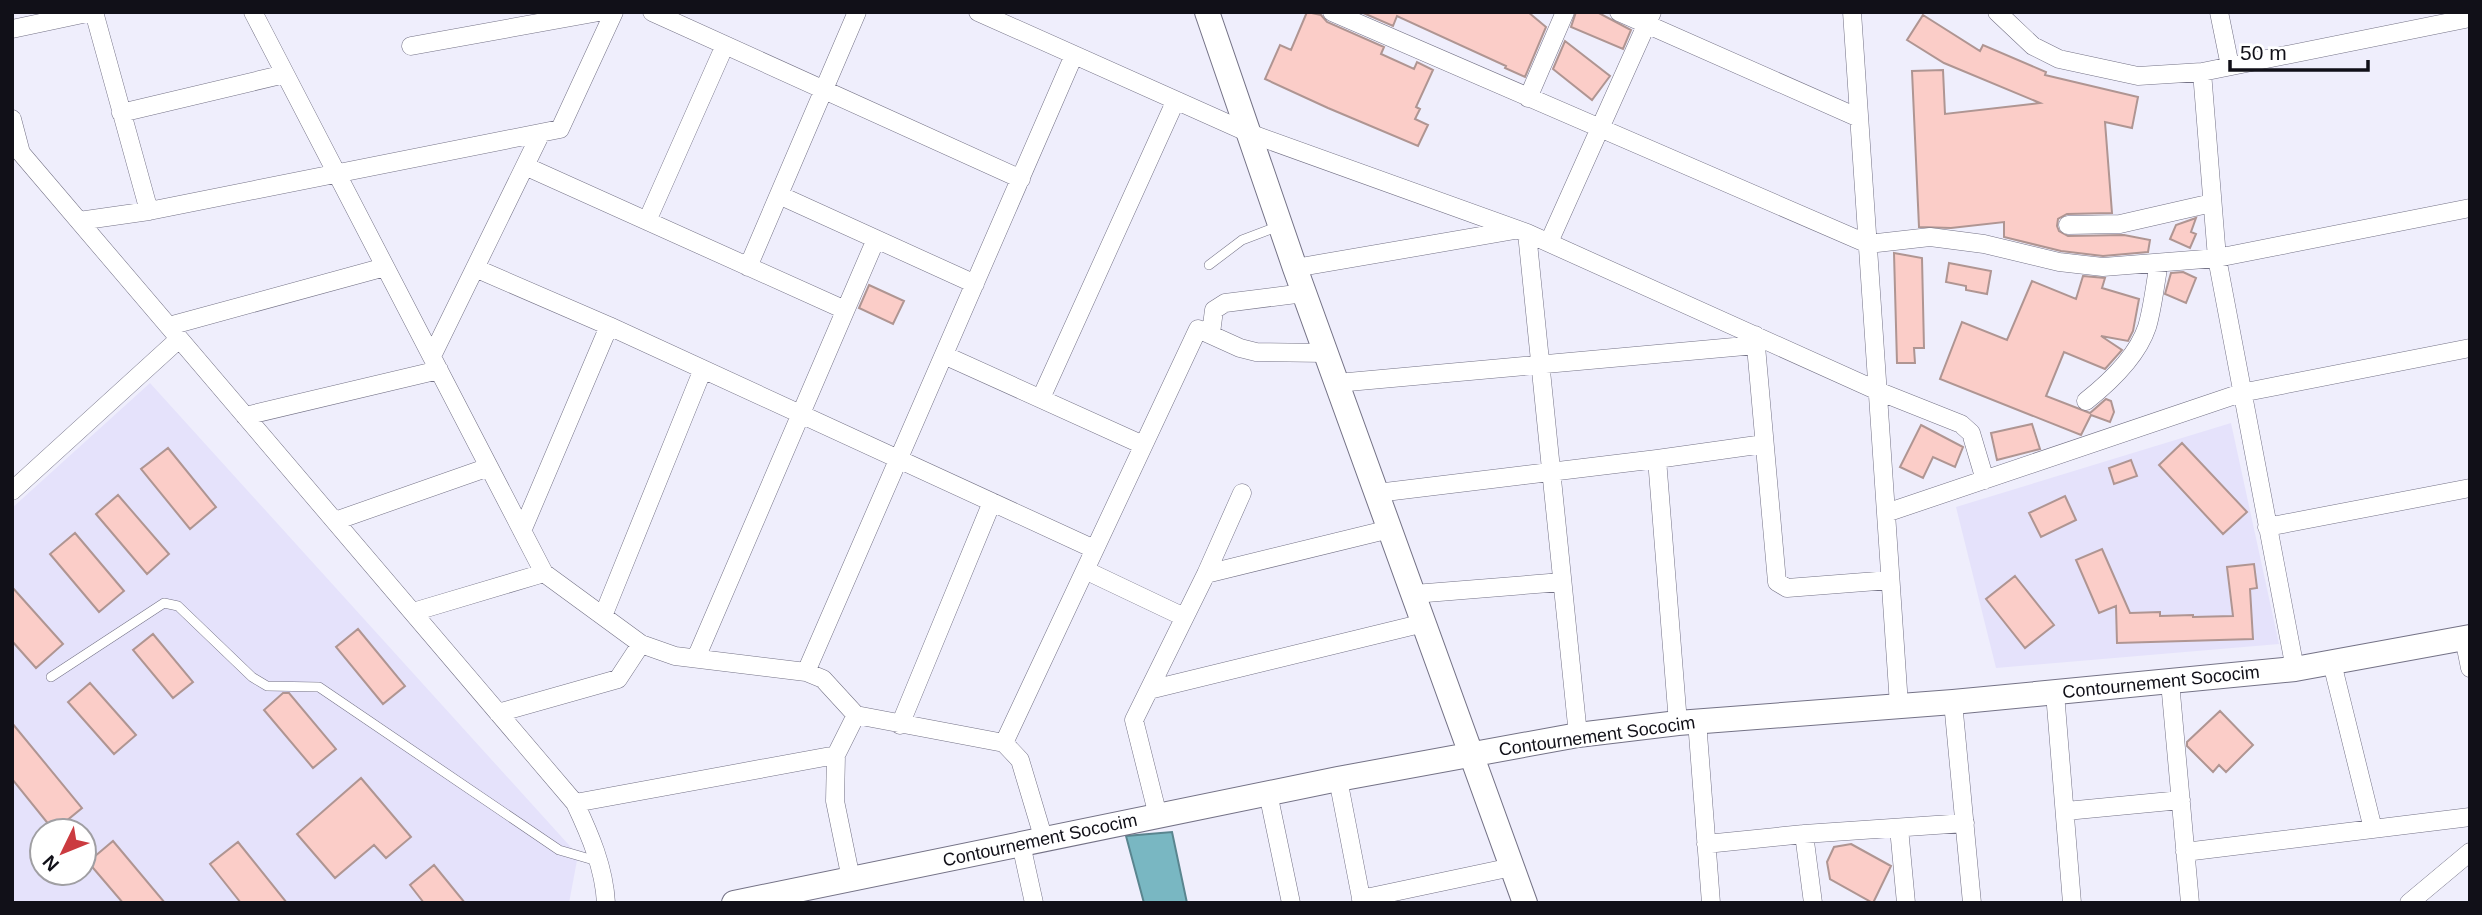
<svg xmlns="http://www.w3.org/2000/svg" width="2482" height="915" font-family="Arial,sans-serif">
  <rect width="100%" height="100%" fill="#efeefc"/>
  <path fill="#e5e2fb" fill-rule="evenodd" d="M150,383L578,855L569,903H12V508ZM42,831H84V873H42Z
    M2231,423L2279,644L1996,668L1956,507Z"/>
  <path fill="#79b7c2" stroke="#5a858f" stroke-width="2" d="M1172,832L1187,903H1144L1126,836Z"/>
  <path fill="#fbcdc8" stroke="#af9592" stroke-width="2" d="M1307,12L1321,15L1327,22L1384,47L1381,54L1414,69L1417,62L1433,70L1416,107L1420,109L1415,119L1428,125L1418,146L1328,108L1265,79L1280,45L1291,50Z
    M1361,12H1528L1546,27L1525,77L1505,68L1506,66L1397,16L1393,26Z
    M1576,12H1597L1631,30L1623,49L1571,27Z
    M1923,15L1980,51L1983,45L2046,72L2045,75L2138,97L2132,128L2105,122L2112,213L2067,214L2058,219L2057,226L2059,231L2068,236L2124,235L2150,240L2148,252L2103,256L2061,251L2004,237V222L1951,228L1919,227L1912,71L1943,70L1945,114L2040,103L1944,63L1907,40Z
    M1565,41L1610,76L1592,100L1553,69Z
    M2196,218L2191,232L2196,234L2190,248L2170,239L2176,225Z
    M1894,253L1922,258L1924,348H1914L1915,363H1897Z
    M1949,263L1991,271L1987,294L1966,290V286L1946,282Z
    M2183,272L2196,278L2186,303L2165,294L2171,273Z
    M2083,276L2105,278L2102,288L2139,299L2133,331L2128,341L2101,336L2122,350L2105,369L2064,352L2046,396L2090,413L2106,399L2111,401L2114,412L2110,422L2091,415L2081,435L1940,379L1962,322L2007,340L2032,281L2076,299Z
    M869,285L904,301L893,324L859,308Z
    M2032,424L2040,449L1997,460L1991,433Z
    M1921,425L1963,447L1955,467L1933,457L1923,478L1900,467Z
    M2182,443L2247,512L2223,534L2159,465Z
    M168,448L216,507L190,529L141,469Z
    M2131,460L2137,476L2114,484L2109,468Z
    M118,495L169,554L147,574L96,514Z
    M2065,496L2076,520L2041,537L2029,513Z
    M75,533L124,591L99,612L50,554Z
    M2102,549L2130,613L2160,612V616L2193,615V617L2233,616L2227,567L2254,564L2257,588L2250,589L2253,639L2117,643L2116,606L2099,613L2076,560Z
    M2015,576L2054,625L2025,648L1986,599Z
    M12,587L63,644L36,668L12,641Z
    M358,629L405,686L383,704L336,647Z
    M153,634L193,682L173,698L133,650Z
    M90,683L136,735L114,754L68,702Z
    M283,693H289L336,749L313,768L264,710Z
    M2220,711L2253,745L2226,772L2219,765L2213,772L2187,746V742Z
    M12,723L82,808L54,831L12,779Z
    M361,778L411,837L386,858L374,845L335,878L297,834Z
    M113,841L165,903H123L88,862Z
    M238,842L287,903H241L210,864Z
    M1851,844L1891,866L1873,903L1830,879L1827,862L1834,847Z
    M434,865L465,903H424L410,885Z"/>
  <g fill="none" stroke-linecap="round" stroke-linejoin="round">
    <defs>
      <path id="lane" d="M1209,265L1242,240L1279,226
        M51,677L164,603L178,606L252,677L267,686L319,687L559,850L597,861"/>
      <path id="street" d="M94,12L149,211
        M253,12L544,573L641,644L675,656L806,672L823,679L856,715L1004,743L1020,760L1044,840
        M652,12L1021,179
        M978,12L1249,133L1527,233L1878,391L1961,424L1971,433L1985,480
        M1332,12L1868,244L1930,237L1984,244L2059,262L2103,267L2217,258L2470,208
        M1619,12L1859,118
        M1852,12L1899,705
        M1997,12L2033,46L2059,59L2138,76L2202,72L2470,18
        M2219,12L2230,66
        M12,29L92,12
        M411,46L599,12
        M2202,72L2217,258L2295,669
        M1528,98L1565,12
        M121,113L285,74
        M12,119L21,153L575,803C590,835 604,867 606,903
        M525,166L845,310
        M779,195L975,284
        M79,221L149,211L560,129L614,12
        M647,221L725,45
        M2068,225L2120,224L2212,203
        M1527,233L1578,735
        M1549,242L1652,12
        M748,267L857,12
        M475,268L609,326L1094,549
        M1295,268L1515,230
        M169,326L385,267
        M1211,333L1214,310L1225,303L1304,293
        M1755,335L1777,582L1787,588L1890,580
        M944,355L1143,445
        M432,356L541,133
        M1337,383L1756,345
        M1041,398L1175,102
        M2086,401C2110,382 2137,357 2147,327C2153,307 2155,284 2159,263
        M245,416L439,370
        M1657,459L1678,723
        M12,491L179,339
        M1377,493L1657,459L1764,444
        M1886,513L2241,393L2470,348
        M335,521L489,467
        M2267,527L2470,488
        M522,531L609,326
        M1085,570L1184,617
        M1206,574L1390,529
        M1414,594L1562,582
        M413,612L544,573
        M603,616L703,369
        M2464,638L2470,668
        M696,658L876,239
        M2332,663L2373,829
        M806,672L1074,55
        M2170,682L2190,903
        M1149,690L1424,623
        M2055,693L2072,903
        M1953,702L1972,903
        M498,713L618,679L641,644
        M1697,721L1711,903
        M900,725L992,502
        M1004,743L1198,329L1240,348L1256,352L1326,353
        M1338,779L1362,903
        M1268,793L1291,903
        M575,803L836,755
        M2066,811L2181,800
        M1158,816L1134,720L1206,574L1242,493
        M1899,828L1906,903
        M1804,834L1813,903
        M1021,844L1034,903
        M1706,844L1804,834L1965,823
        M2185,852L2470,817
        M851,879L835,801L836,755L856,715
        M1361,899L1512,867
        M2409,903L2470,852"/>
      <path id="secondary" d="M1207,12L1295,268L1525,903
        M734,903L1338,779L1578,735L1678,723L1953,702L2295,669L2470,637"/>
    </defs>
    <use href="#lane" stroke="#747286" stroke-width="10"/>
    <use href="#street" stroke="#747286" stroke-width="19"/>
    <use href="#secondary" stroke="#747286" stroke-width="26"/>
    <use href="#lane" stroke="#fff" stroke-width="9"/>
    <use href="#street" stroke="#fff" stroke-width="18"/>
    <use href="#secondary" stroke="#fff" stroke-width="24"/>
  </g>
  <g text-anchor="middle" stroke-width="5" stroke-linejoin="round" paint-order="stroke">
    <g font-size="18" fill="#111018" stroke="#fff">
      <text transform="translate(2161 682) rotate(-6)" y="6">Contournement Sococim</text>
      <text transform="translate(1597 736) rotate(-8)" y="6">Contournement Sococim</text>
      <text transform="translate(1040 840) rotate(-12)" y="6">Contournement Sococim</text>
    </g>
  </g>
  <rect width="2482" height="915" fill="none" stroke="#111018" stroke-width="28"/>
  <g transform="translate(63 852) rotate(227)"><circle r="33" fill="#ffffff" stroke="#a09fa3" stroke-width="2"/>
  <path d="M0-5L12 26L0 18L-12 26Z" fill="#cb3b40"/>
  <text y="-10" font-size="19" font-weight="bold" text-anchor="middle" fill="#111018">N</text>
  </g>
  <path d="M2230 60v10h138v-10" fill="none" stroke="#111018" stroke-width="3.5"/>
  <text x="2240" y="60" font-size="21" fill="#111018" stroke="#ffffff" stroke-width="5" paint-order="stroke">50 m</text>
</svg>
